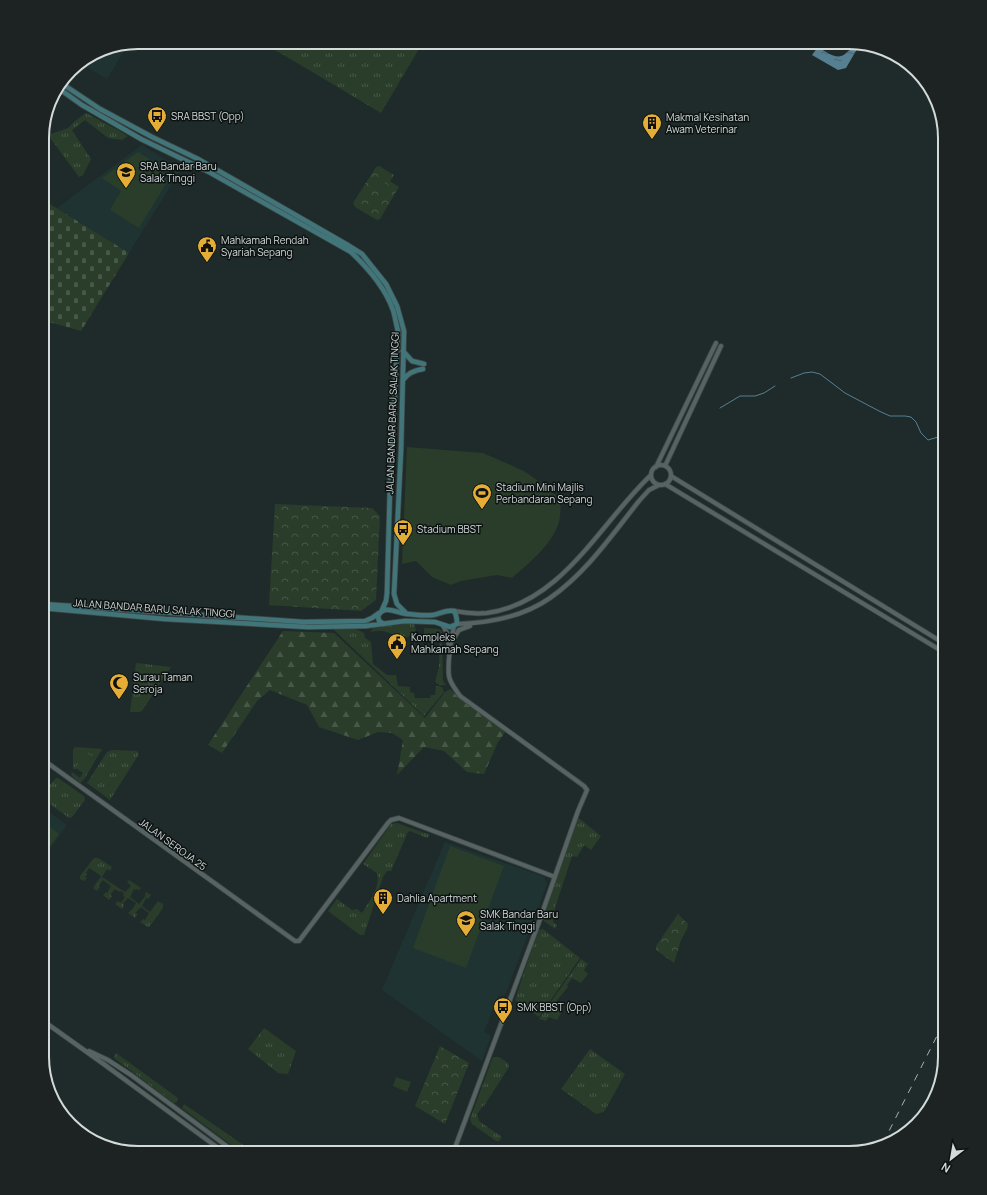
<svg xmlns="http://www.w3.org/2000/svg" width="987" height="1195" font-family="Manrope,sans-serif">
  <defs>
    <pattern id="grass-tufts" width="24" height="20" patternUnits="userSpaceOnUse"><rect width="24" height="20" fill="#293d2a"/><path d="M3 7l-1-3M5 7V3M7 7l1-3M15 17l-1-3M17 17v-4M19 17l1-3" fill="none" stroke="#475848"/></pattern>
    <pattern id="forest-firs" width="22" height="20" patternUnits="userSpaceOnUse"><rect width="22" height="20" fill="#293d2a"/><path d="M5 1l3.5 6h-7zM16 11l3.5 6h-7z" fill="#475848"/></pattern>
    <pattern id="cemetery-stones" width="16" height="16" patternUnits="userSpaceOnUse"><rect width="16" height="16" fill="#293d2a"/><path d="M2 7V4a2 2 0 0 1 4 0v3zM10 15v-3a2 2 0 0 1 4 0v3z" fill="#475848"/></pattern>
    <pattern id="park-crowns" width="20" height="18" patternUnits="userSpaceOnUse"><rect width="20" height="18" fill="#293d2a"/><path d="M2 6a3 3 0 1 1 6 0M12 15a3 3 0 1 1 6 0" fill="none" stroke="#475848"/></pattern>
    <pattern id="water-ripples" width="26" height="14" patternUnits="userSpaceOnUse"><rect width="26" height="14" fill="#577f92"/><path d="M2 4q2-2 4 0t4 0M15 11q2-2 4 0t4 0" fill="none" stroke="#4d6672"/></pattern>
  </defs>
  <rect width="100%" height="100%" fill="#1f2b2a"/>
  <path fill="#1f3432" d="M128,44L107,79L80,63L101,49Z
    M142,145L181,169L129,253L57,208Z
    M42,807L67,825L42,859Z
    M445,842L544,877L547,884L505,995L498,996L484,1032L491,1036L482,1061L382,990Z"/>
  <path fill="url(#grass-tufts)" d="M262,42H423L381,113Z
    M86,113L116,129L128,136L122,140L108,138L85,120L72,130L91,159L83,175L79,177L48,135L68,128L75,121Z
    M414,623L416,630L408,637C395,637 381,626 370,633L373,628Z
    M331,627L354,628L364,633L365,638L371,642L373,664L387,675H396L398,686L410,687V692L414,693L415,698H430L431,695H435L436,686L442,687L444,692L424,716Z
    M424,628L439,629L442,631L443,681L446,685H440L435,682L439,667L440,637H436L435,635H424Z
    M136,663L171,667L142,711L139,712H130Z
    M75,747L102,749L85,778L80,783L73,777L71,774L72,772L80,778L83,773L77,769H73V750Z
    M112,750L137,751L139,754L110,800L87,783L107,752Z
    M56,778H58L84,796L85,800L72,817L69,818L43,799L42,794Z
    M577,819H580L601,836L591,850L584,845L577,857L572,856L555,908L553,922L557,925L555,929L544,921L542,916Z
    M397,823L430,835L427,838L410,831L408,832L391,871H387L383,877L364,935H360L328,911L337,899L352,910L357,909L362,913C369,902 381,887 377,873L363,864L391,824Z
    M94,858H98L112,867L110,871L107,869L102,877L125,892L131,886L127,882L129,880L141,888L139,890L137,889L136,890L134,889L130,897L139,904L146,895L145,894L146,892L151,895L148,899L146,898L142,906L150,912L158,901L163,904V908L150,926L148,927L140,922L143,919L145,920L149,913L141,907L135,913L137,914L135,918L128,913L131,910H132L136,903L128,898L123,903L124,905L122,909L115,904L118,901L121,903L125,897L123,896L124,893L120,891L119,892L115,889L110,895L112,896L109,900L103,895L106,892L107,893L111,886L103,880L98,886L100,887L97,891L93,888L101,876L89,868L86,873L87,874L85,877L87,878L84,881L80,879V876Z
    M543,929L580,958L539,1017L515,1000L538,930Z
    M581,959L588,964L584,970L588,974L581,983L572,978L567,985L568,987L554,1004L562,1011L557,1020L549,1017L546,1021L539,1019Z
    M264,1028L296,1051L288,1074L278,1073L248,1049Z
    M590,1049L625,1074L604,1112L596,1114L561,1089Z
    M116,1053L178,1098L177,1102L174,1103L114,1058Z
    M493,1057H499L508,1063L509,1067L484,1106H483L477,1114L479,1121L502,1137L499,1141H496L472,1124L470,1119Z
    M184,1104L255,1153H242L182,1108Z"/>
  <path fill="url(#forest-firs)" d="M283,631L334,633L425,718L445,692L450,689L458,697L506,731L498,742L484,774L467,772L444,751L424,747L397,775L403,740L392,733L378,732L358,740L319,727L307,705L270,690L257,701L222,753L208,745Z"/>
  <path fill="url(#cemetery-stones)" d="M50,204L129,253L81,331L42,320V210Z"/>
  <path fill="url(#park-crowns)" d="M379,166L394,175L390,181L399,187L380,219L377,220L355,207L353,203L376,167Z
    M275,504L372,508L380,516L376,600L361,611L269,605Z
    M678,914L688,924L687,929L681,940L674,963L656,950V946Z
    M440,1046L469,1063L445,1124L415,1106Z"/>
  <path fill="#293d2a" d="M138,152L162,167L167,182L139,228L110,210L121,191L102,178Z
    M376,178L388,185L384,192L372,185Z
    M407,447L483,453L524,471L544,485L561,500C560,507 561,515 559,522C551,546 530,562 512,578L497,575L461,581L451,585L432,577L416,561L402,564Z
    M83,752L92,756L84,772L76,768Z
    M42,821L59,834L42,857Z
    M450,846L504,866L466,968L413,948Z
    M396,1077L411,1082L407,1092L393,1086Z"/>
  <path fill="url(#water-ripples)" d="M856,42L860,44L846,68L838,70L812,55L818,47C837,59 841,62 856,42Z"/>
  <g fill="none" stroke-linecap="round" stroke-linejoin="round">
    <path stroke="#577f92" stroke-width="1" d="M791,378L804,373L812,372L820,374L845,393L879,411L890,416H905L911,417L916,422L921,433L928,440L938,437L945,440
      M720,408L740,396H755L764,393L775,386"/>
    <defs>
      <path id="tertiary" d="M651 475a10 10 0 1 1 20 0a10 10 0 1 1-20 0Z
        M665,466L721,346
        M656,467L716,343
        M671,476L945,644
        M665,484L945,653
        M454,611C465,613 476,614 487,613C562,603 601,522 651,475
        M457,624C489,623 523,617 550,598C586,573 612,535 639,501L649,490L659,485
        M443,626L447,633L449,646
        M452,641L459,630L470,626
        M42,759L295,941H299L388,823L391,820L399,818L555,877
        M42,1020L105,1065L225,1153
        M89,1051L108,1060L131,1075L236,1153
        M453,1153L539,922L578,811L587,790L584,786L460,696C456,690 450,683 449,676C447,662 451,641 454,626"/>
      <path id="secondary" d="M61,83L100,109L152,137L198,159L346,244L362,254L386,284L397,306L404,331L401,450L394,594L397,604L407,614
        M58,88L82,105L141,139L209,172L351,252C368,268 385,287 393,310C395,316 396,324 398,331L390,486L387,593L386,601L382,610
        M403,351L412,361L424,364
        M403,380C408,373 415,370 423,369
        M42,604L304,622L365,621L372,618L379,613
        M42,608L165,619L308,627L366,626L405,621L435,622L450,627L457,624C457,619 457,616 454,611C446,609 441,614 433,615C425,616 416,615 408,614C398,614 384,603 378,616L379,621L384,624"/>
    </defs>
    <use href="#tertiary" stroke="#3d4746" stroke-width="5.5"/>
    <use href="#secondary" stroke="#3d4746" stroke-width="6"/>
    <use href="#tertiary" stroke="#566362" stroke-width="4"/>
    <use href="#secondary" stroke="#427579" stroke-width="4.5"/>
    <path stroke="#a7afae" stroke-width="1" stroke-dasharray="7 7" stroke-linecap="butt" d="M883,1143L945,1020"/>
  </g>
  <defs>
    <symbol id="bus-pin" viewBox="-11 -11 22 30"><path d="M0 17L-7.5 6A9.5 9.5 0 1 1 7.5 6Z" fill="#e4ad35" stroke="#0d1312"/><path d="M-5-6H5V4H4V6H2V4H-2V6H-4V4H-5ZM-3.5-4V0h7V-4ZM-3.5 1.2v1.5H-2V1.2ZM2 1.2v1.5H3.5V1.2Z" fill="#111"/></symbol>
    <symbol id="building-pin" viewBox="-11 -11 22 30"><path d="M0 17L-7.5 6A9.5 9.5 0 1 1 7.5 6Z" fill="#e4ad35" stroke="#0d1312"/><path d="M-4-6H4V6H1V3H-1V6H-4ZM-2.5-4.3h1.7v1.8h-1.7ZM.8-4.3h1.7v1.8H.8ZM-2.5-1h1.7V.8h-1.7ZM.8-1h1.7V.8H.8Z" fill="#111"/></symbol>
    <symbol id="school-pin" viewBox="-11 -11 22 30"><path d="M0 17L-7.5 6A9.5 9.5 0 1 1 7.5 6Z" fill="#e4ad35" stroke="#0d1312"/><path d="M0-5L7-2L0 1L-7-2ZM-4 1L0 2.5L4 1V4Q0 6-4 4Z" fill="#111"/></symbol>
    <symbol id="civic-pin" viewBox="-11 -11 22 30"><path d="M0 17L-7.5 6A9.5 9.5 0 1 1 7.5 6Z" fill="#e4ad35" stroke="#0d1312"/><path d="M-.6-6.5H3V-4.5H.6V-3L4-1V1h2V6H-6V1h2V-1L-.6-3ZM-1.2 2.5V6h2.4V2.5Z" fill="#111"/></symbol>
    <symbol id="stadium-pin" viewBox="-11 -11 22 30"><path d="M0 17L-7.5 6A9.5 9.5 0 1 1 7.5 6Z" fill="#e4ad35" stroke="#0d1312"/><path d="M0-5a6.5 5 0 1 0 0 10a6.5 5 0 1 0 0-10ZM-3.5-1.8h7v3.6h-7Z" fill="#111"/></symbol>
    <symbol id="mosque-pin" viewBox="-11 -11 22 30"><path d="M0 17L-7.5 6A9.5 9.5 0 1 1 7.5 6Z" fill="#e4ad35" stroke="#0d1312"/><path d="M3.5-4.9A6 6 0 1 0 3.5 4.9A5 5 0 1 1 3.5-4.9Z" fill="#111"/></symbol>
  </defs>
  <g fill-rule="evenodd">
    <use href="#bus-pin" x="146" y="105" width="22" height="30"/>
    <use href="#building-pin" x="641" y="112" width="22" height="30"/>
    <use href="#school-pin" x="115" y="161" width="22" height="30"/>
    <use href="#civic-pin" x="196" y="235" width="22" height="30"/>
    <use href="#stadium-pin" x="471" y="482" width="22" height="30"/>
    <use href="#bus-pin" x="392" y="518" width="22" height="30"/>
    <use href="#civic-pin" x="386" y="632" width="22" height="30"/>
    <use href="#mosque-pin" x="108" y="672" width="22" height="30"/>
    <use href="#building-pin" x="372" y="887" width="22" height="30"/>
    <use href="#school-pin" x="455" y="909" width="22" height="30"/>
    <use href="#bus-pin" x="492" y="996" width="22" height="30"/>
  </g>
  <g text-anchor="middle" stroke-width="3" stroke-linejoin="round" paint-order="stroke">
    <g font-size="10" fill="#d3dad9" stroke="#0d1312" text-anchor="start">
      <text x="171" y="120">SRA BBST (Opp)</text>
      <text x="666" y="121">Makmal Kesihatan<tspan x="666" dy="12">Awam Veterinar</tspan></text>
      <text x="140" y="170">SRA Bandar Baru<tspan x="140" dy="12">Salak Tinggi</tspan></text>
      <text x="221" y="244">Mahkamah Rendah<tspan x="221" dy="12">Syariah Sepang</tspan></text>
      <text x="496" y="491">Stadium Mini Majlis<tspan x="496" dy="12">Perbandaran Sepang</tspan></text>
      <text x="417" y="533">Stadium BBST</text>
      <text x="411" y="641">Kompleks<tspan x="411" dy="12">Mahkamah Sepang</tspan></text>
      <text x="133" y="681">Surau Taman<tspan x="133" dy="12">Seroja</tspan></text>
      <text x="397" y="902">Dahlia Apartment</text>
      <text x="480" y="918">SMK Bandar Baru<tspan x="480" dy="12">Salak Tinggi</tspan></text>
      <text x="517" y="1011">SMK BBST (Opp)</text>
    </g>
    <g font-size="10" fill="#d3dad9" stroke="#0d1312">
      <text transform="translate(392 413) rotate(-88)" y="4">JALAN BANDAR BARU SALAK TINGGI</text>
      <text transform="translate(154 608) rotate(4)" y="4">JALAN BANDAR BARU SALAK TINGGI</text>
      <text transform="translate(173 844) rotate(36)" y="4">JALAN SEROJA 25</text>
    </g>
  </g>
  <path d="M0 0H987V1195H0ZM138 49H849A89 89 0 0 1 938 138V1057A89 89 0 0 1 849 1146H138A89 89 0 0 1 49 1057V138A89 89 0 0 1 138 49Z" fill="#1d2322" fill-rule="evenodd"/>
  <path fill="none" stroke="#d3dad9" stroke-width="2" d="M138 49H849A89 89 0 0 1 938 138V1057A89 89 0 0 1 849 1146H138A89 89 0 0 1 49 1057V138A89 89 0 0 1 138 49Z"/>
  <g transform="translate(951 1159) rotate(211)" stroke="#0d1312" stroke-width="3" paint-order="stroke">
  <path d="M0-3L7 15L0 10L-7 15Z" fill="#d3dad9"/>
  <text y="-6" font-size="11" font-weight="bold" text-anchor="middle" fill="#d3dad9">N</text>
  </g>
</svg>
